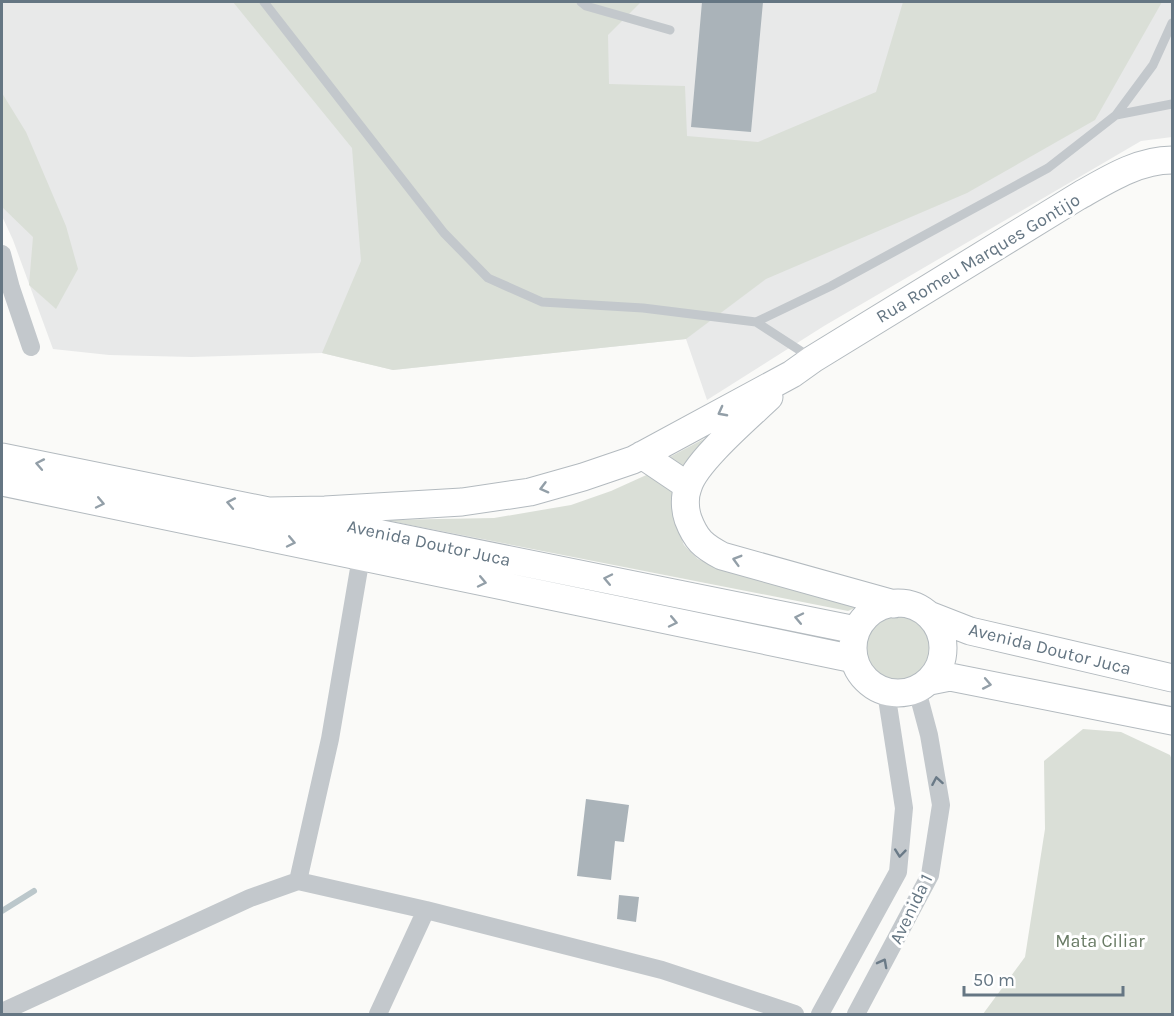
<svg xmlns="http://www.w3.org/2000/svg" width="1174" height="1016" font-family="Karla,sans-serif">
  <rect width="100%" height="100%" fill="#fafaf8"/>
  <path fill="#e8e9e9" d="M2,2H1172V137L1141,141L824,326L707,400L686,339L393,370L322,353L192,357L109,355L53,349L13,240L2,216Z"/>
  <path fill="#dadfd7" d="M233,2H641L608,35L609,84L685,86L687,136L758,142L876,92L903,2H1162L1095,120L967,193L766,279L686,339L393,370L322,353L361,261L352,148Z
    M2,93L26,132L66,226L78,269L56,309L29,285L33,237L2,207Z
    M715,433L684,469L666,459Z
    M653,472L674,486L676,524L684,545L698,559L724,570L857,607L848,611L385,520L494,518L571,505L611,491Z
    M865 648a32 32 0 1 1 64 0a32 32 0 1 1-64 0Z
    M1083,729L1121,732L1170,755L1172,760V1014H983L1025,957L1045,829L1044,761Z"/>
  <g fill="none" stroke-linecap="round" stroke-linejoin="round">
    <path stroke="#bbc7cb" stroke-width="6" d="M2,911L34,891"/>
  </g>
  <path fill="#aab3b9" d="M702,2H763L751,132L691,127Z
    M586,799L629,805L624,842L615,841L611,880L577,876Z
    M619,895L639,897L636,922L617,919Z"/>
  <g fill="none" stroke-linecap="round" stroke-linejoin="round">
    <defs>
      <path id="secondary" d="M769,397C748,417 695,462 688,487C684,497 685,510 688,519C696,540 703,546 722,556L894,604
        M642,455L688,486
        M2,457L856,630
        M2,482L854,659
        M270,511L325,510L462,502L530,492L583,477L633,460L792,374L813,359L1077,197C1107,180 1138,160 1172,160
        M853 648a45 45 0 1 1 90 0a45 45 0 1 1-90 0Z
        M929,615L970,631L1172,678
        M930,681L950,677L1172,721"/>
    </defs>
    <use href="#secondary" stroke="#b3babf" stroke-width="29"/>
    <path stroke="#c3c8cc" stroke-width="9" d="M264,2L444,233L488,278L542,302L643,308L756,322
      M581,2L586,6L670,30
      M1116,115L1172,104
      M810,357L756,322L831,286L1048,168L1116,115L1153,65L1172,23"/>
    <path stroke="#c3c8cc" stroke-width="18" d="M2,254L11,288L31,347
      M298,881L330,739L361,557
      M2,1012L250,898L298,881L426,910L662,970L795,1014
      M378,1014L426,910
      M820,1014L898,872L904,808L886,692
      M856,1014L930,875L941,805L929,735L917,690"/>
    <use href="#secondary" stroke="#fff" stroke-width="27"/>
  </g>
  <defs><path id="oneway-chevron" d="M-2-3.5L2.5 0L-2 3.5" fill="none" stroke-width="1.6" stroke-linecap="round" stroke-linejoin="round" transform="scale(1.5)"/></defs>
  <g stroke="#939fa8">
    <use href="#oneway-chevron" transform="translate(722 412) rotate(152)"/>
    <use href="#oneway-chevron" transform="translate(40 464) rotate(-169)"/>
    <use href="#oneway-chevron" transform="translate(544 488) rotate(165)"/>
    <use href="#oneway-chevron" transform="translate(100 503) rotate(12)"/>
    <use href="#oneway-chevron" transform="translate(231 503) rotate(-169)"/>
    <use href="#oneway-chevron" transform="translate(291 542) rotate(12)"/>
    <use href="#oneway-chevron" transform="translate(737 560) rotate(-164)"/>
    <use href="#oneway-chevron" transform="translate(608 579) rotate(-168)"/>
    <use href="#oneway-chevron" transform="translate(482 582) rotate(12)"/>
    <use href="#oneway-chevron" transform="translate(799 618) rotate(-168)"/>
    <use href="#oneway-chevron" transform="translate(673 622) rotate(12)"/>
    <use href="#oneway-chevron" transform="translate(987 684) rotate(11)"/>
  </g>
  <g stroke="#6a7a87">
    <use href="#oneway-chevron" transform="translate(937 781) rotate(-100)"/>
    <use href="#oneway-chevron" transform="translate(900 853) rotate(96)"/>
    <use href="#oneway-chevron" transform="translate(883 963) rotate(-62)"/>
  </g>
  <g text-anchor="middle" stroke-width="6" stroke-linejoin="round" paint-order="stroke">
    <g font-size="18" fill="#657683" stroke="#fff">
      <text transform="translate(978 258) rotate(-31)" y="6">Rua Romeu Marques Gontijo</text>
      <text transform="translate(429 543) rotate(12)" y="6">Avenida Doutor Juca</text>
      <text transform="translate(1050 649) rotate(14)" y="6">Avenida Doutor Juca</text>
      <text transform="translate(911 909) rotate(-64)" y="6">Avenida 1</text>
    </g>
    <g font-size="18" fill="#687a64" stroke="#fff">
      <text x="1100" y="947">Mata Ciliar</text>
    </g>
  </g>
  <rect width="1174" height="1016" fill="none" stroke="#657683" stroke-width="6"/>
  <path d="M964 986v9h159v-9" fill="none" stroke="#657683" stroke-width="3"/>
  <text x="973" y="986" font-size="18" fill="#657683" stroke="#ffffff" stroke-width="4.5" paint-order="stroke">50 m</text>
</svg>
